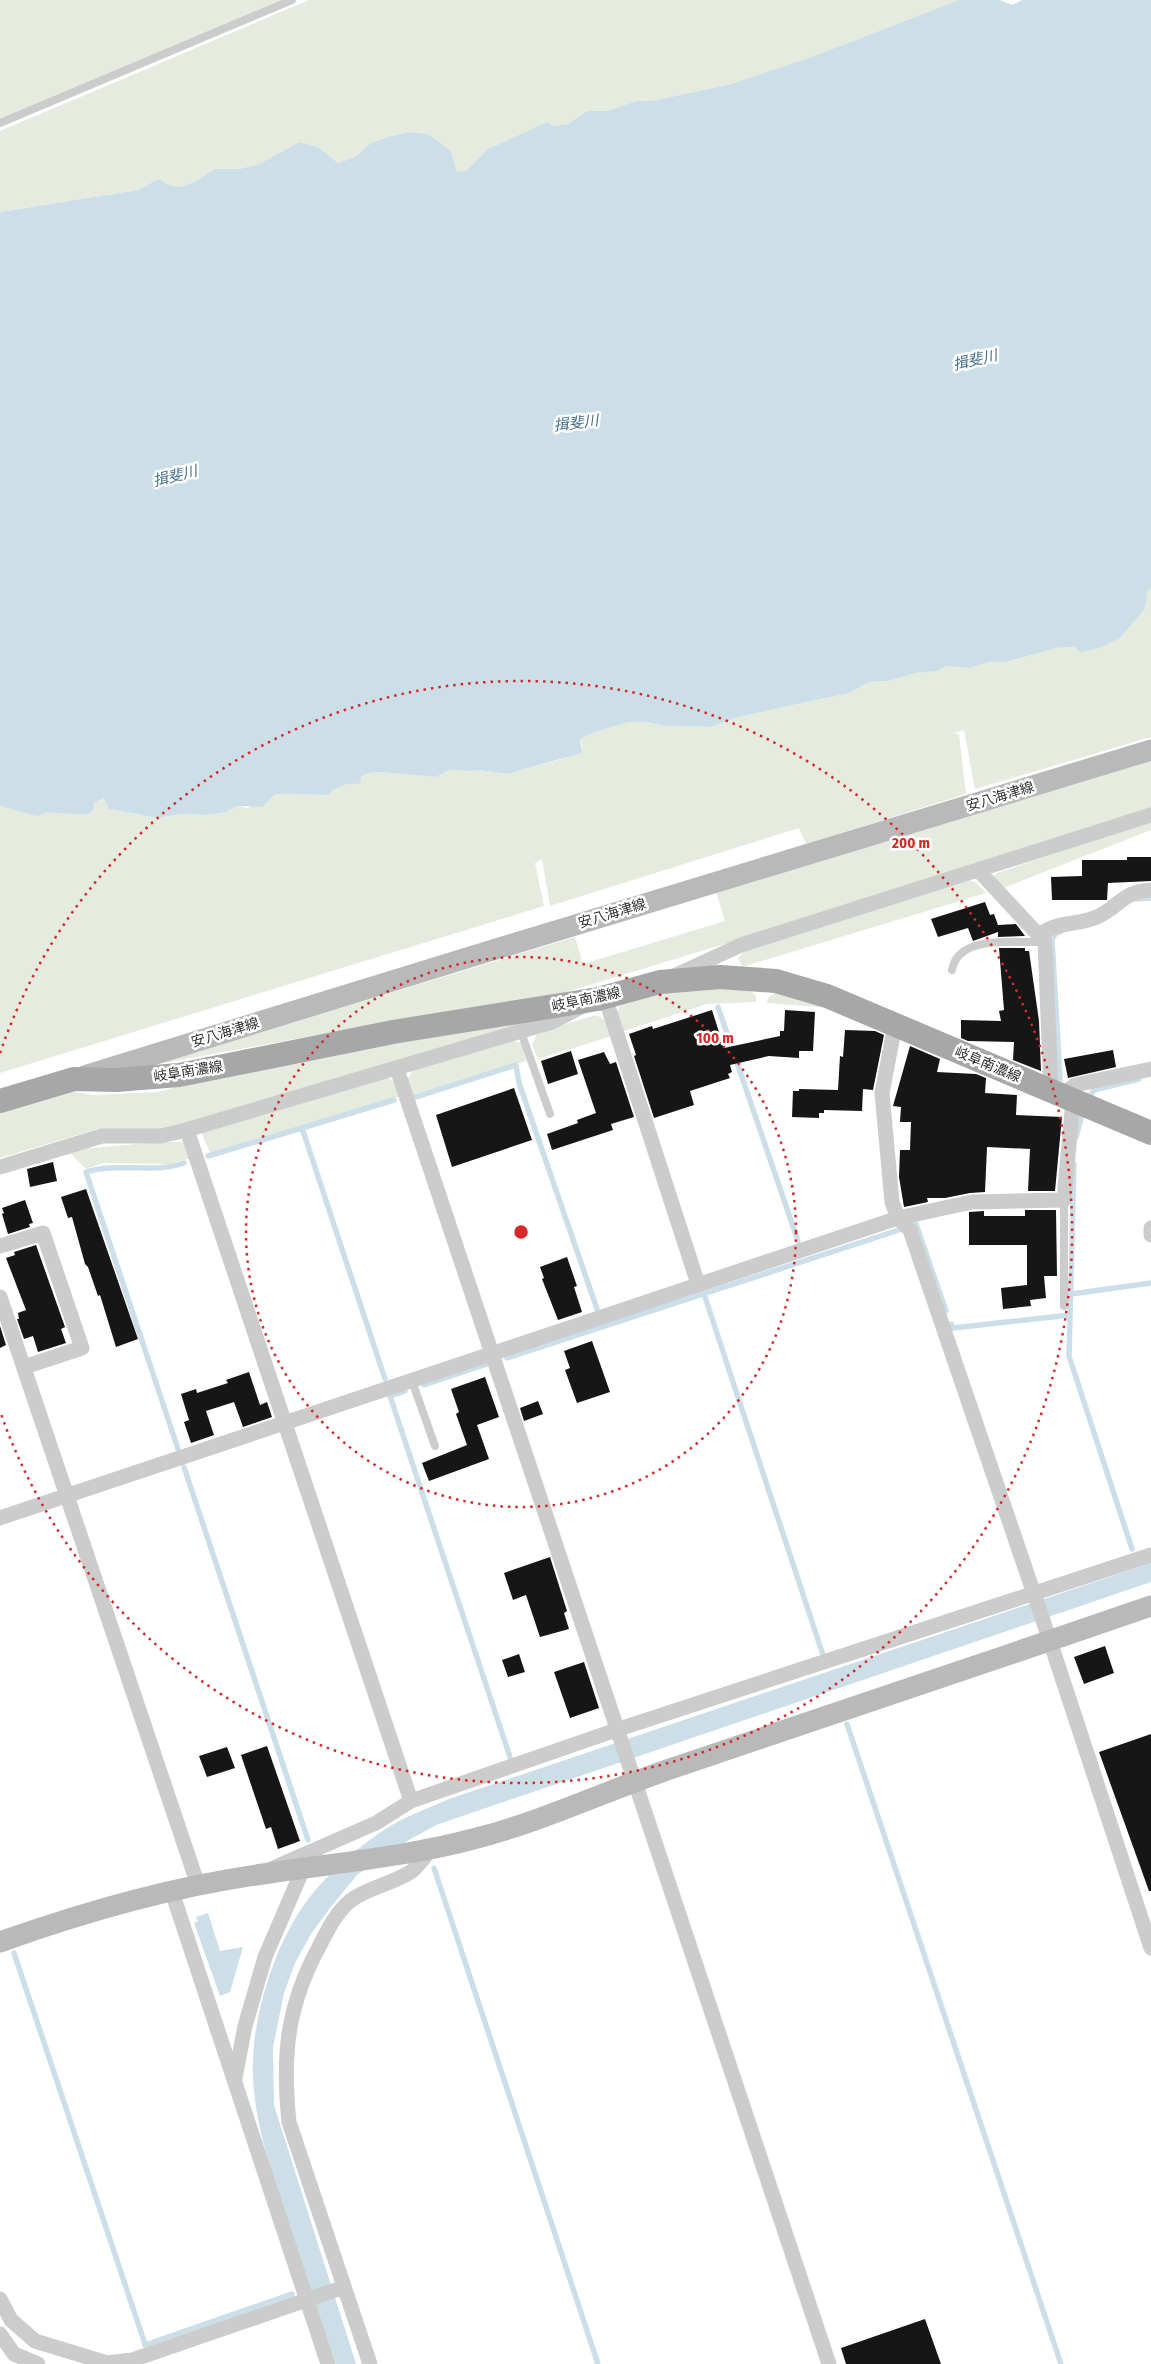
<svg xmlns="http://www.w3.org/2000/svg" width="1151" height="2364" font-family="'Fira Sans Condensed','Noto Sans JP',sans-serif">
  <rect width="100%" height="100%" fill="#fff"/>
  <path fill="#e5ebde" d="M0,0H282L0,119Z
    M309,0H959L814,56L731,84L652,101H636L607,111H587L568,124L555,126L547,122L488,149L466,171L457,173L451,151L427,134L409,132L391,136L371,143L355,157L338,163L318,147L299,142L259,164L239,169H215L198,180L182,187L170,185L158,179L138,190L0,212V131Z
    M1151,588V737L975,789L964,730L954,733L959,735L966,794L806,844L799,828L550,906L542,859L535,863L544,906L0,1073V806L86,815L94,803L105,798L109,809L158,818L181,814L206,815L226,812L237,806L248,808L275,794L328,795L338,786L351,783L369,773L380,772L436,777L451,770H478L507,774L566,758L582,746L580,739L595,732L629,722H646L665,726L711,727L738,717L849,693L869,682L888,681L916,673L937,671L946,666L970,668L990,662H1007L1057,648L1075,647L1120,638L1145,609L1148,589Z
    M1151,760V808L738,940L543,999L393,1021L153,1065L575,937L583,964L725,921L716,892Z
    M1151,821V830L1001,889L993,877L997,873Z
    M969,880L977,883L986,893L742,967L738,958L744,951Z
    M708,987L750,990L756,996V1002L707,1004L621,1032L616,1017L619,1006L662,993Z
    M775,993L808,999L832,1008L767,1003L768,998Z
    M596,1015L607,1021L612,1036L538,1059L532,1045L538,1032Z
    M531,1019L532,1024L161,1130L98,1129L0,1158V1111L66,1091L94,1095L158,1092L228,1072Z
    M511,1039L522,1044L526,1061L413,1096L407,1080L413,1070Z
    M385,1076L397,1084L401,1096L210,1153L201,1132Z
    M158,1142H185L191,1158L170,1164L103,1163L86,1169L72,1155L70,1150Z"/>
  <path fill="#ccdfe8" d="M959,0H1000L1012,5L1022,0H1151V588L1148,590L1145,609L1120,638L1099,648L1080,652L1075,647L1057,648L1006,662H990L970,668L946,666L937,671L916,673L888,681L869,682L849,693L738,717L711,727L665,726L646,722H629L595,732L580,739L582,753L507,774L478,770L470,771L459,770H450L436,777L380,772L369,773L361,777L360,784C346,782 338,786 328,795L275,794L262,807L237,806L226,812L206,815L181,814L158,818L109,809L104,798L94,803L93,810L87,815L46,812L38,816L0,806V212L138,190L158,179L170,185L182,187L198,180L215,169H239L259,164L299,142L318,147L338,163L355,157L371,143L391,136L409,132L428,134L451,151L457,172L466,171L488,149L547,122L555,126L568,124L587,111H607L636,101H652L731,84L814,56Z
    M1151,1563V1582L436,1825L409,1840L357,1875L330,1908L311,1934L295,1963L284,1993L273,2047L274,2105L356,2364H336C320,2317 305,2271 289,2224C273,2177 255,2127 253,2077C250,2020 276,1937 313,1893C332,1870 356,1849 381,1832C401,1818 426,1809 449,1799Z
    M208,1913L220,1951L243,1947L230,1992L220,1996L194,1923L198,1921L196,1917Z"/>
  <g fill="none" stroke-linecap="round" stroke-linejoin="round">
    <path stroke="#ccdfe8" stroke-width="5.5" d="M1136,899L1151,898
      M1060,932L1056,933L1052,939L1060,1079
      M718,1007L798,1241
      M1090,1096L1094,1090L1139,1079
      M413,1098L516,1065L519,1083L597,1309
      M302,1128L394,1100
      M1076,1137L1082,1115
      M208,1156L302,1128L385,1379
      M1074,1164L1069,1356L1132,1549
      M916,1224L946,1311
      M704,1294L823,1655
      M1071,1294L1151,1283
      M951,1324L953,1328L1070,1315
      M507,1358L899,1230
      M424,1385L487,1364
      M405,1391L390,1396L511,1760
      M178,1449L86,1172C118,1162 152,1174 184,1163
      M184,1467L308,1840
      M847,1724L1061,2364
      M434,1868L598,2364
      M14,1953L145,2344
      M145,2345L292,2294"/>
  </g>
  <path fill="#161616" d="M1127,857H1151V881L1108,883L1107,900H1052L1051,877L1082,876V860H1127Z
    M985,902L990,915L994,914L998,925L1016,924L1025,936L998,937V932L973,941L968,928L938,937L931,919Z
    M999,948H1025V951H1029L1039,1021L1041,1071L1013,1060L1014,1042L968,1041L961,1038V1020L1001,1021L999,1011L1004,1010Z
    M712,1010L724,1048L780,1036V1031H784L785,1010L815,1012L813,1051H799V1058L769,1056L730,1065L732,1072L728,1074L730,1078L690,1091L694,1105L654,1118L634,1056L636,1055L629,1034L652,1026L653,1029Z
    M845,1030L875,1031L884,1035L873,1090L863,1089L862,1111L824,1110V1113H819V1118L792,1117L793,1091H799V1089L838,1090L840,1056L843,1057Z
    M910,1046L940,1059L937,1072L976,1074L986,1078L985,1093L1017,1095L1016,1115L1062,1117L1055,1191H1028L1030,1149L987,1147L985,1192L970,1193L945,1198H927L928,1202L904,1207L899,1177L900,1150H910L911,1122H900L901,1107L893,1106Z
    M1113,1050L1116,1067L1068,1078L1064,1059Z
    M571,1051L578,1074L548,1084L541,1061Z
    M604,1052L610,1064L616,1062L634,1117L611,1124L613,1130L552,1150L547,1134L578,1123L577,1120L596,1113L578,1060Z
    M514,1088L532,1140L452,1167L436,1115Z
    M53,1162L57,1181L30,1187L27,1169Z
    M86,1189L138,1339L116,1347L100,1295L98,1296L88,1267L85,1264L72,1217L68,1218L61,1197Z
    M25,1200L33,1223L29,1224L30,1227L8,1234L2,1214L4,1213L2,1208Z
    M1025,1210H1056L1057,1276H1044L1046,1298L1030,1300L1031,1306L1003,1309L1001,1288L1027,1285V1245H969V1212L984,1211V1216H1025Z
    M36,1245L65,1327L61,1329L66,1343L38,1352L33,1336L24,1339L17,1319H19L18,1313L26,1310L6,1258L15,1255L14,1252Z
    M567,1257L577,1286L574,1287L582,1312L558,1320L542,1279L544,1278L540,1267Z
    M0,1326L6,1345L0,1348Z
    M592,1341L610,1392L577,1403L565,1370L570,1368L564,1351Z
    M249,1372L260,1405L267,1402L272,1417L243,1427L234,1402L206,1411L214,1435L191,1443L184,1422L189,1420L181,1394L196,1389L197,1393L228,1383L226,1380Z
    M485,1377L499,1417L477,1425L489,1459L429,1481L422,1463L467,1445L456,1414L459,1412L451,1389Z
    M538,1401L543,1414L524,1421L520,1408Z
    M550,1557L567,1611L564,1613L569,1629L540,1637L526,1595L513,1600L504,1573Z
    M1105,1646L1114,1673L1084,1684L1074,1657Z
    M519,1654L525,1672L508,1677L502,1660Z
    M584,1662L599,1708L570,1718L554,1672Z
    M1151,1734V1891H1149L1099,1752Z
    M267,1746L300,1841L278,1849L271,1827L266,1829L241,1755Z
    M227,1747L235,1768L207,1777L199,1756Z
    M925,2319L941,2364H846L841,2348Z"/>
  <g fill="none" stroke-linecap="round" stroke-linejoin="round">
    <path stroke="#ccc" stroke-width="8" d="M0,123L292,0
      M952,970C958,934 1015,943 1043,942
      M521,1032L550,1114
      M1064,1306V1200
      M412,1381L435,1446"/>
    <path stroke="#ccc" stroke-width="15" d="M978,870L1045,942L1051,1091
      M1039,935C1059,920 1079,926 1099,916C1121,905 1122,892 1151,890
      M674,976L741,945L1151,815
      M605,997L698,1284
      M895,1025L882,1093L892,1202L898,1218L910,1230L1050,1641L1151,1948
      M397,1069L829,2364
      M1062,1095L1075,1085L1151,1069
      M187,1130L411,1801
      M0,1167L102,1136H161L186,1130L552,1022L581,1007
      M1151,1228V1235
      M0,1246L43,1233L82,1348L24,1367
      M0,1297L198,1885
      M0,1518L898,1218L972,1202L1064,1200L1073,1100
      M273,1868L376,1823L411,1801L619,1729L1151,1555
      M172,1892L328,2364
      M235,2078L245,2026L265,1957L303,1869
      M0,2299L11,2320L35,2341L107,2363L132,2360L344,2287
      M0,2334L14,2354L38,2364
      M370,2364L289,2122C282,2055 287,2005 320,1945C328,1929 336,1913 350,1901C368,1887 393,1884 412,1871C419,1865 426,1855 432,1848"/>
    <path stroke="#b9b9b9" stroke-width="21" d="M84,1076L483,953L1151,750
      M0,1942C81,1913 177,1886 263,1874C334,1863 407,1857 477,1838C543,1821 606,1791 670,1769C831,1715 991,1661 1151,1606"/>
    <path stroke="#a7a7a7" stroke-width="24" d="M0,1101L74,1079L116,1080L179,1075L393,1032L598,999L660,982L720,977L776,981L827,996L1151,1133"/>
  </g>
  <g fill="none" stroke="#d62828" stroke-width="2.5" stroke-dasharray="2.5 5">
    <circle cx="521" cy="1232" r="275"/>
    <path d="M0 1053A551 551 0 1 1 0 1411"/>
  </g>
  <g text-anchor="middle" stroke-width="5" stroke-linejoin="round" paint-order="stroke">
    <g font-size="14" fill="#2f2f2f" stroke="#fff">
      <text transform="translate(1000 796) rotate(-17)" y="5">安八海津線</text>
      <text transform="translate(612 913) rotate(-17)" y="5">安八海津線</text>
      <text transform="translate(586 999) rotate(-12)" y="5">岐阜南濃線</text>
      <text transform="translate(225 1032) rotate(-17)" y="5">安八海津線</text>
      <text transform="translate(988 1064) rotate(23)" y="5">岐阜南濃線</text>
      <text transform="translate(188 1071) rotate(-9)" y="5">岐阜南濃線</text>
    </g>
    <g font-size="15" font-style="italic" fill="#457289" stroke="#fff">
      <text transform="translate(975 360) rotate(-13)" y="5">揖斐川</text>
      <text transform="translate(576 423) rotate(-7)" y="5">揖斐川</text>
      <text transform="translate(175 476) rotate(-14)" y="5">揖斐川</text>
    </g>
  </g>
  <circle cx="521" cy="1232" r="8" fill="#d62828" stroke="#fff" stroke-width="2.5"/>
  <g font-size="15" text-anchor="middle" font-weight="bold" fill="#d62828" stroke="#fff" stroke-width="5" stroke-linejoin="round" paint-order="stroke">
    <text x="911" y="848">200 m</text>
    <text x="715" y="1043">100 m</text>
  </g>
</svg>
